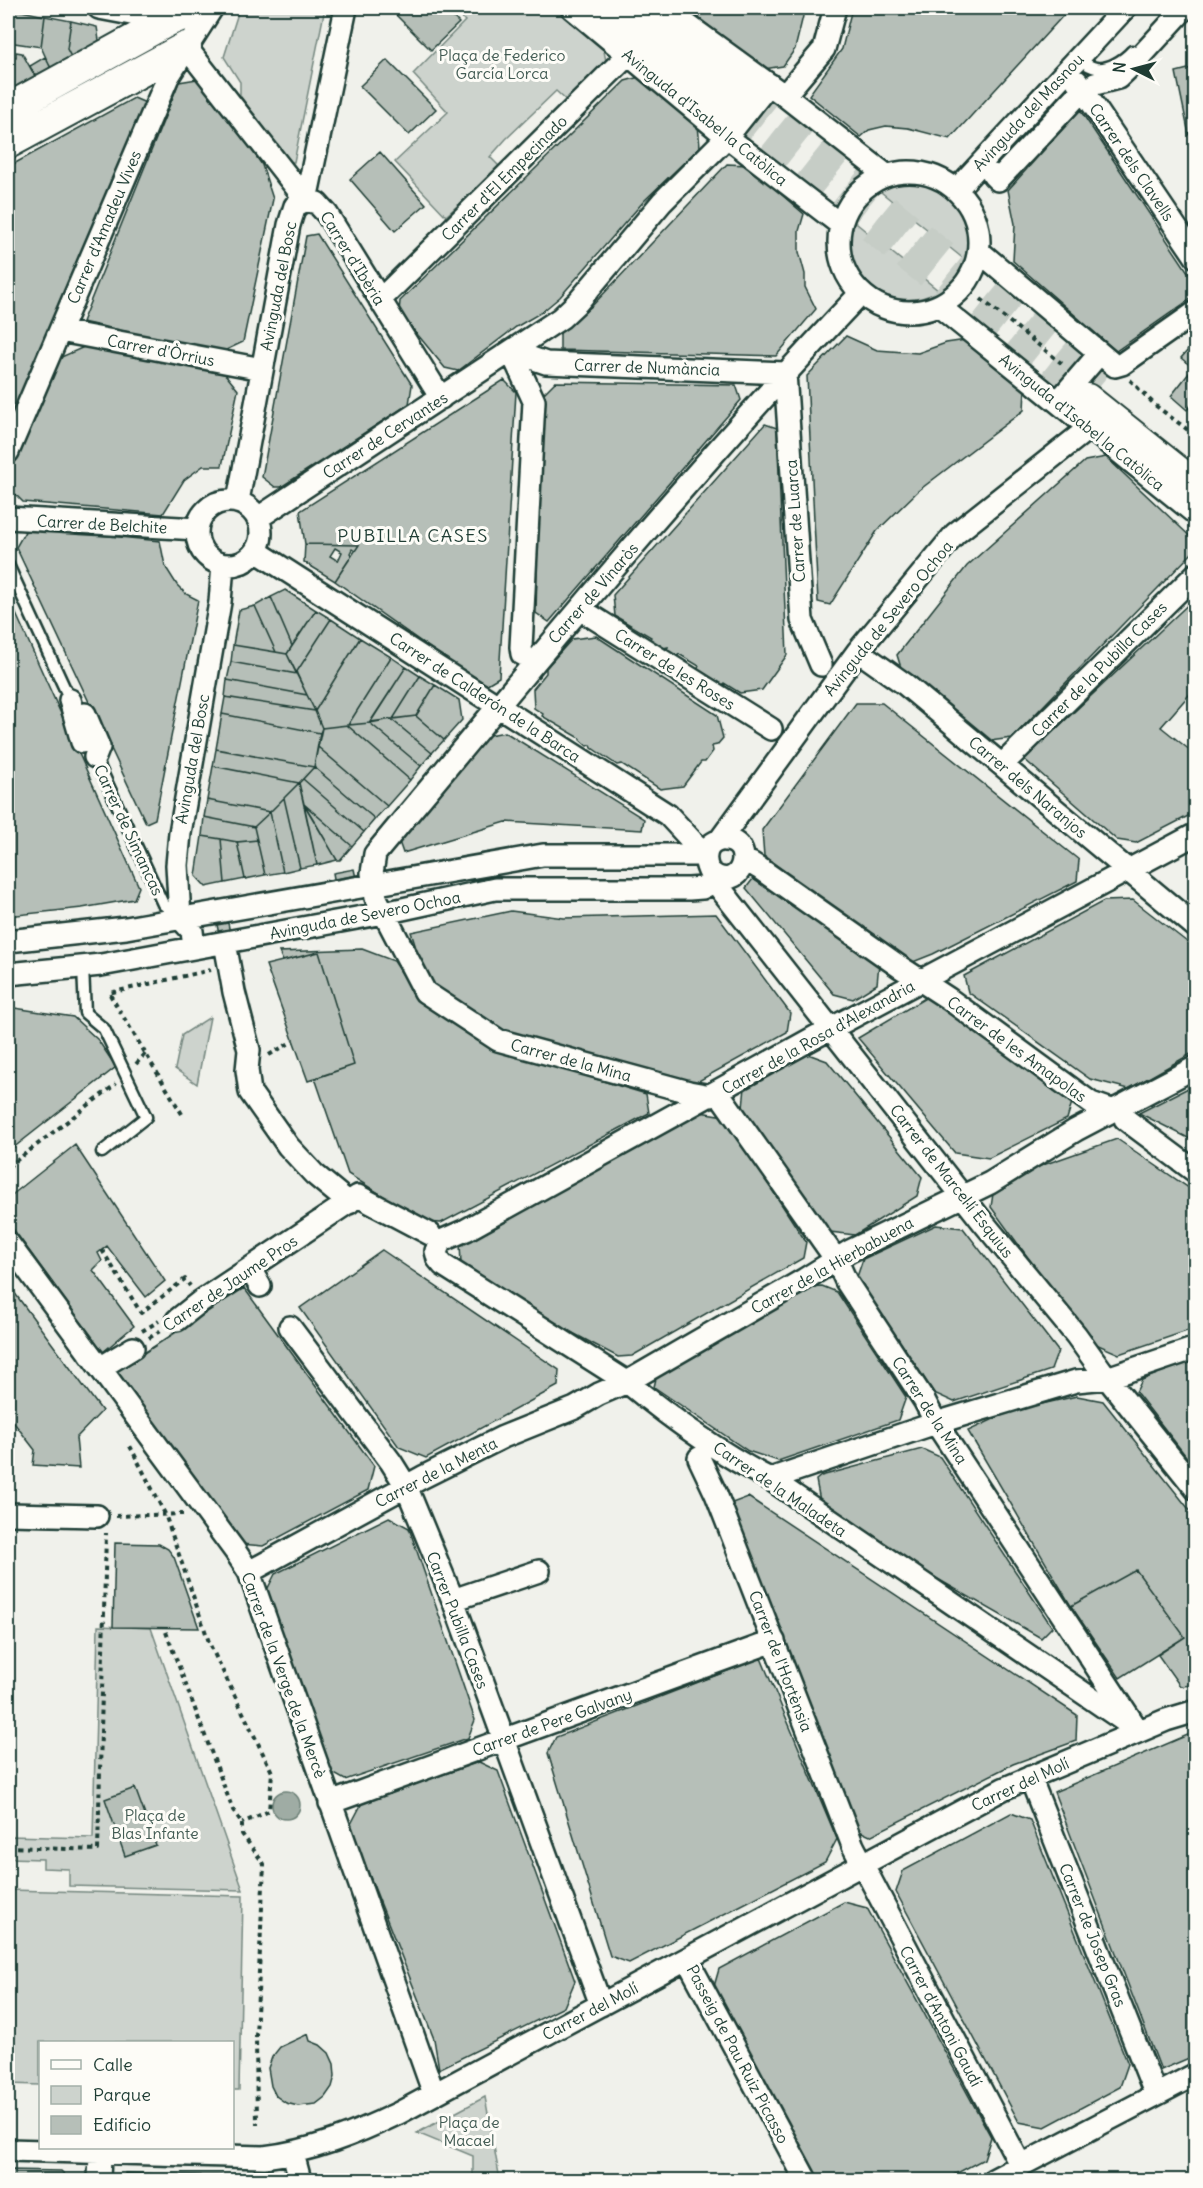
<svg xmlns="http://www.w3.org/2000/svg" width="1203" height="2188" font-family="Delius,sans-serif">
  <rect width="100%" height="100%" fill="#f0f1eb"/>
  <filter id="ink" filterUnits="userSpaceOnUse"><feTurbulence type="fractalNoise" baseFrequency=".0167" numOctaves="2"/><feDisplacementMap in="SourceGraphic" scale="12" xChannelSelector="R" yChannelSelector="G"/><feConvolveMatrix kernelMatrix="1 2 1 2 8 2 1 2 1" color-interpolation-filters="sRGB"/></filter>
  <g filter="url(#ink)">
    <path fill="#cdd3cd" stroke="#768880" stroke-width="1.5" d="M249,8H325L294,162H281L240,103V82L224,57L238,13Z
      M453,8H555L603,46L607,66L568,102L556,91L506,139L490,157L500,167L446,216L395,162L448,112L413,74L465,21Z
      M905,179C949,180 977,216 965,260L876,188L890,182Z
      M851,219L939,291C889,319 835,274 851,219Z
      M210,1017L197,1084L175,1069L182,1035Z
      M98,1626L151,1628L243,1890L69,1886V1869L43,1868V1859L8,1858V1836L93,1838Z
      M8,1890L243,1896L239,2090H233L232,2042H40V2085L8,2084Z
      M485,2097L500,2180H473V2156L417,2133Z"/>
    <path fill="#9faca4" stroke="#6c8077" stroke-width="1.5" d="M272 1805a14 14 0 1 1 28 0a14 14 0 1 1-28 0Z"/>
    <path fill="#b6bfb8" stroke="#1f3d34" stroke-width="1.5" fill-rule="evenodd" d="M8,8L45,16L41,47L8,42Z
      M389,8H444L459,23L431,50Z
      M686,8H805L795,49L783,66L764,69Z
      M852,8H1070L950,139L908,128L886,126L869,130L861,137L809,95L842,49Z
      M45,16L71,21L67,49L73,61L52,71L41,47Z
      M71,21L97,27L100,47L73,61L67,49Z
      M16,52L22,53L36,78L8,93V56L16,57Z
      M45,57L51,68L35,76L30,66Z
      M387,60L436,109L409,135L360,86Z
      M1196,67V134L1189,135L1176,72Z
      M643,76L698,125L700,147L644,201L560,297L542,312L516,327L458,371L445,368L399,312L400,301L625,81Z
      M203,78L262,165L273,199L243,342L222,352L82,322L179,82Z
      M134,98L148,104L8,428V167Z
      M1080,110L1196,284V295L1116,351L1013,261L1015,224L1008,190Z
      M380,152L426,204L395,231L350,179Z
      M727,164L747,165L804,214L799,231V252L805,274V287L816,309L776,356L560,350V332L592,306Z
      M317,234L412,385L409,404L281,487H275L262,477L306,236Z
      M846,336L877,350L918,353L946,343L966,340L1025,388L1024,410L918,491L877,531L830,605L818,602L807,376Z
      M1196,341V399L1187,410L1171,396L1193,368L1181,358Z
      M84,347L225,374L238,390L222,466H203L184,480L163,514L23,502L8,487V469L59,358Z
      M504,380L516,392L499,677L484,686L335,581L359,545L305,544L300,511Z
      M555,382L736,385L741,400L549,622L536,613L541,396Z
      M765,424L777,428L787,655L762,690L740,693L724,683L722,686L697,670L699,666L679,654L677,657L667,651L668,647L663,648L650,639L651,637L615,616L613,595Z
      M1106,457L1196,542V549L1012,738L990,741L902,671L897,655L967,566L1085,461Z
      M27,528L160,541L165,566L177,585L186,594L198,600L155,819L146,823L16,547Z
      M305,544L359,545L355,551L352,549L350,553L352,555L335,581L304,562ZM335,548L342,552L338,561L330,556Z
      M285,590L316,610L292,646L271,597Z
      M8,596L139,887L134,899L82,908L8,916Z
      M271,597L292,646L287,654L276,652L255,606Z
      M1196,597V687L1161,727L1196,755V812L1136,843L1117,840L1024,759Z
      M255,606L276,652L233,645L239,610Z
      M316,610L331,619L296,673L287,654Z
      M331,619L360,638L315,711L296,673Z
      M596,636L717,715L723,738L717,745L712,746L713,751L705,762H701L683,786L660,789L622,764L617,765L592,748L591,745L587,746L580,740V738L542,716L543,714L534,708L533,689L546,673V668L572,639Z
      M360,638L391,657L348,725L322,728L315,711Z
      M233,645L287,654L297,674L231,662Z
      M391,657L406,667L370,723L348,725Z
      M231,662L297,674L307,695L227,680Z
      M406,667L420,676L393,719L370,722Z
      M420,676L435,685L416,716L393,719Z
      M227,680L307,695L315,711L225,697Z
      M435,685L459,700L462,720L444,740L416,716Z
      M225,697L315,711L322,728L320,733L222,714Z
      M856,703H882L1079,860L1077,881L933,954L908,964L764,856L762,830Z
      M222,714L320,733L314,767L216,749Z
      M416,716L444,740L432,753L391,719Z
      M391,719L432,753L421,766L370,723Z
      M370,723L421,766L410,780L347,725Z
      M347,725L410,780L387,806L318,747L322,728Z
      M505,732L644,819L642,830L506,822L403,853L398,839L484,736Z
      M318,747L387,806L375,819L314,767Z
      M216,749L314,767L299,783L213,766Z
      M213,766L299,783L270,812L207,800Z
      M314,767L375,819L364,832L303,779Z
      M303,779L364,832L352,846L304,804L299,783Z
      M299,783L317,865L300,868L284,798Z
      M284,798L300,868L283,872L270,812Z
      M207,800L270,812L254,827L204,817Z
      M304,804L352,846L340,860H337Z
      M304,804L312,817L337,860L317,865Z
      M270,812L283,872L265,875L254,827Z
      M204,817L254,827L257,840L238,842L202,836Z
      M202,836L221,839L225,883L206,887L196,876Z
      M221,839L237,842L245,879L225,883Z
      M257,840L265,875L245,879L237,842Z
      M354,869L356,878L335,884L333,873Z
      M753,879L879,963L877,984L853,999L834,994L746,888Z
      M1133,900L1196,949V1051L1129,1089L1090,1079L968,992L964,976L1104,901Z
      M511,911L564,918L716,914L790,1013L787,1032L695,1083L495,1030L427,983L411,932Z
      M228,923L230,933L219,934L217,925Z
      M362,949L394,961L419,1000L496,1049L646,1094L649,1113L441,1223L425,1222L348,1174L315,1078L354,1065L319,952L283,961L279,952Z
      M319,952L354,1065L308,1081L266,965Z
      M927,997L1073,1099L1067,1119L989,1158L955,1153L858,1038Z
      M8,1007L73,1017L98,1040L116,1067L8,1152Z
      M808,1054L827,1061L922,1177L917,1196L855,1235L830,1232L743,1108L745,1087Z
      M1196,1084V1142L1139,1113Z
      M700,1112L724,1116L806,1242L803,1258L632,1356L618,1357L535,1313L461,1264L460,1243Z
      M1117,1139L1196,1193V1328L1119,1354L1089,1341L991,1207L993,1194L1023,1172Z
      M75,1145L165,1281L146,1297L107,1246L98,1253L102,1261L93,1270L134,1326L103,1352L8,1222V1198Z
      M936,1225L963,1228L1058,1351L1051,1370L954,1402L934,1393L857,1277L863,1259Z
      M382,1250L559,1370L558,1386L426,1458L399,1447L300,1308Z
      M8,1284L102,1411L76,1438L79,1468L33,1465L35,1450L8,1415Z
      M822,1286L837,1292L906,1397L898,1420L778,1461L748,1451L654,1387L657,1374L808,1287Z
      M244,1288L374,1466L368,1490L263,1546L241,1544L110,1375Z
      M1196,1358V1469L1136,1392L1142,1380Z
      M1077,1396L1103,1401L1196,1518V1685L1180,1686L1158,1655L1185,1637L1136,1570L1071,1606L968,1431L1011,1411Z
      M922,1449L940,1457L1052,1627L1041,1638L880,1546L820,1501L816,1480L821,1476Z
      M748,1497L1077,1715L1076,1741L1013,1764L870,1836L853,1828L727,1505Z
      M389,1517L409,1528L475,1720L468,1738L345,1780L329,1771L266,1592L275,1574Z
      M115,1543L159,1544L168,1549L174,1557L199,1628L113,1627Z
      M1136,1570L1185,1637L1120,1678L1071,1606Z
      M761,1658L837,1839L825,1862L629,1963L610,1956L548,1753L556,1737Z
      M1190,1734H1196V2055L1161,2070L1054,1792Z
      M479,1762L498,1771L575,1981L564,2007L439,2069L434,2039L350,1826L362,1803Z
      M135,1788L156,1845L125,1856L105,1799Z
      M1011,1813L1030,1820L1128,2064L1120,2087L1045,2127L1019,2122L896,1892L903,1871Z
      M844,1902L867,1908L991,2137L984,2159L944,2180H815L713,1990L719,1969Z
      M308,2034L310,2041L320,2045L329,2053L334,2064L335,2076L332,2087L325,2097L316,2104L298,2106L286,2103L276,2096L271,2086L268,2068L272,2057L280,2047Z
      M8,2170L61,2171L70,2180H8Z
      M125,2173L201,2175V2180H125Z
      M201,2175L265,2176L276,2180H201Z"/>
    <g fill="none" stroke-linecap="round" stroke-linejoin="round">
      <path stroke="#c6cdc6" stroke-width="30" stroke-dasharray="30 15" stroke-linecap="butt" d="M746,95L1101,384
        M730,115L1066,382"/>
      <defs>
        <path id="lane" d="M1077,58C1083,62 1089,67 1096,68C1108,70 1124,60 1132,51
          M8,565L70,700
          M95,757L163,904L179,917
          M83,967L85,1013L104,1029L146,1117L102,1152"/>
        <path id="street" d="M99,8L168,21
          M572,8L727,137L841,225
          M664,8L785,96L886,175
          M186,47L306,200L317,203L327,214L441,398
          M1077,81L1196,257
          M790,89L824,49L835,8
          M839 242a70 70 0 1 1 140 0a70 70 0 1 1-140 0Z
          M993,175L998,180L1077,96L1095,84L1118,78L1141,56L1185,8
          M957,189L1125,8
          M306,200L346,8
          M980,252L1115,366L1122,364L1196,312
          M380,300L628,55
          M940,307L1196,514
          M60,331L262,369
          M511,351L546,363L785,373L802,620L821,665
          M511,351L534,401L521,647L522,654
          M1062,400L1063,396L1099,354
          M8,452L168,77L212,8
          M197 533a32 32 0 1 1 64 0a32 32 0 1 1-64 0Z
          M238,501L289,225L295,206L306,200
          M8,518L197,529
          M258,518L561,318L578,302L662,202L727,137L769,84
          M256,551L668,815L705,855
          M580,609L771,729
          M858,651L906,685L1196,927
          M70,700L82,742L87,739L81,716L85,714L99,747L95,757
          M1003,764L1196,574
          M720,840L858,651L955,534L1089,428
          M743,863H751L759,868L900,967L949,999L1091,1103L1114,1111
          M710,872C741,897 758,842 725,840C719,839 712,843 709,847C697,865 720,887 730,901L982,1221L1076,1335L1107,1378L1196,1489
          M8,941L126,928L543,855H705
          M225,943L234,992L249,1050L247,1070L250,1092L288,1146L314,1174L349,1203
          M194,948L192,931L180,918L177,865L180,833L220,602L223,565
          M8,974L101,965L384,913L495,889H689L702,888L722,878
          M718,1092L837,1261L846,1281L924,1400L936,1423L1135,1726
          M711,1096L689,1092L498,1040L425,992L376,898L372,873L375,854C533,664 690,473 860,294
          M1125,1119L1196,1172
          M8,1243L235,1551L249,1572L434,2094
          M250,1269L260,1286
          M177,1320L201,1301L358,1196L430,1234
          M290,1327L391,1462L406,1486L453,1600L601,2005
          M100,1368L133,1348
          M699,1458L716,1494L853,1846L1021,2166
          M770,1479L936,1423L1076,1381L1107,1378L1196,1348
          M8,1514L97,1516
          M249,1572L423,1477L503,1437L575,1408L599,1394L627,1382L805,1279L850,1251L990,1183L1076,1130L1196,1067
          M453,1600L539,1571
          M1139,1731L770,1479C722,1455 668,1416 627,1382L443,1265L438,1259L436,1251L441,1241L466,1230L815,1037L1196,834
          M1030,1777L1155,2093
          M330,1803L774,1641
          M687,1959L806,2180
          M8,2150L264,2157C313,2151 355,2134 399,2113L1003,1789L1166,1720L1196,1711
          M293,2154L300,2180
          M99,2180L100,2153
          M993,2180L1196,2074"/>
        <path id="secondary" d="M603,8L730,115
          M637,8L746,95
          M8,109L168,21L200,8
          M8,143L186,47
          M1087,399L1196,486"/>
      </defs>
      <use href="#lane" stroke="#1f3d34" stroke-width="15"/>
      <use href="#street" stroke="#1f3d34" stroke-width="26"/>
      <use href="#secondary" stroke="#1f3d34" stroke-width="34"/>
      <path stroke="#1f3d34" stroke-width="4" stroke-dasharray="4.5 4.5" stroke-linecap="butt" d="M981,299L1065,366
        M1130,380L1156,406L1196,436
        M269,1055L293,1041
        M136,1064L146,1053
        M182,1114L109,993L211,970
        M8,1167L116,1084
        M102,1250L141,1313L185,1279L190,1286
        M142,1331L159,1321
        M149,1338L163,1329
        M130,1446L165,1514L210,1645L272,1772L269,1811L242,1823
        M116,1516L183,1514
        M166,1632L233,1810L242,1823V1834L264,1864L256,2036L257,2125
        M8,1847L98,1850L106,1533"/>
      <use href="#lane" stroke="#fdfcf7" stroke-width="10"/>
      <use href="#street" stroke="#fdfcf7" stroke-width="21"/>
      <use href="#secondary" stroke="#fdfcf7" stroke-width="30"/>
    </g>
  </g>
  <g text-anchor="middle" stroke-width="6" stroke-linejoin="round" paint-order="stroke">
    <g font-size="16" fill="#425b53" stroke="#fdfcf7">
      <text x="502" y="61">Plaça de Federico<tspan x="502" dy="18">García Lorca</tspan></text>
      <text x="155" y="1821">Plaça de<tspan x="155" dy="18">Blas Infante</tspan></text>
      <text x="469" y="2128">Plaça de<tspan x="469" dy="18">Macael</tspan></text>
    </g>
    <g font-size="16" fill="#1f3d34" stroke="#fdfcf7">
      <text transform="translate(1028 112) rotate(-47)" y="6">Avinguda del Masnou</text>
      <text transform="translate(705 117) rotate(39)" y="6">Avinguda d'Isabel la Catòlica</text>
      <text transform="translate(1132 162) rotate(56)" y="6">Carrer dels Clavells</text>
      <text transform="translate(504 178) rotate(-45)" y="6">Carrer d'El Empecinado</text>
      <text transform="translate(104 227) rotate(-67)" y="6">Carrer d'Amadeu Vives</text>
      <text transform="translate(353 258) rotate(58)" y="6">Carrer d'Ibèria</text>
      <text transform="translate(278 286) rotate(-79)" y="6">Avinguda del Bosc</text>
      <text transform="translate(161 350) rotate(11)" y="6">Carrer d'Òrrius</text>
      <text transform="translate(647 367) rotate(2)" y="6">Carrer de Numància</text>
      <text transform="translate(1082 422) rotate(39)" y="6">Avinguda d'Isabel la Catòlica</text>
      <text transform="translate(385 435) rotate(-33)" y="6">Carrer de Cervantes</text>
      <text transform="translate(795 521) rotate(-94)" y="6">Carrer de Luarca</text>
      <text transform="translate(102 524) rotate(3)" y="6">Carrer de Belchite</text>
      <text transform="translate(593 593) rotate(-49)" y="6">Carrer de Vinaròs</text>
      <text transform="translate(888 618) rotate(-51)" y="6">Avinguda de Severo Ochoa</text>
      <text transform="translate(675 669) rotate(32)" y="6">Carrer de les Roses</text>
      <text transform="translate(1099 669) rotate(-45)" y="6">Carrer de la Pubilla Cases</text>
      <text transform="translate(485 697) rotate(33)" y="6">Carrer de Calderón de la Barca</text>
      <text transform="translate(192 759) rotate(-80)" y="6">Avinguda del Bosc</text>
      <text transform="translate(1028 787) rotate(40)" y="6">Carrer dels Naranjos</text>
      <text transform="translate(129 830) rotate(65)" y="6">Carrer de Simancas</text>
      <text transform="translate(365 915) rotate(-11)" y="6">Avinguda de Severo Ochoa</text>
      <text transform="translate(818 1037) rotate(-29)" y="6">Carrer de la Rosa d'Alexandria</text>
      <text transform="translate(1017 1049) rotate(36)" y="6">Carrer de les Amapolas</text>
      <text transform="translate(571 1060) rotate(15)" y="6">Carrer de la Mina</text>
      <text transform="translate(952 1181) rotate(52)" y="6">Carrer de Marcel·lí Esquius</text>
      <text transform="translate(832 1265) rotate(-29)" y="6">Carrer de la Hierbabuena</text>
      <text transform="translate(230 1283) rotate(-34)" y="6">Carrer de Jaume Pros</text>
      <text transform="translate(930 1410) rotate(57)" y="6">Carrer de la Mina</text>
      <text transform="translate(436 1472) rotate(-27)" y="6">Carrer de la Menta</text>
      <text transform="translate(780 1489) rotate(34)" y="6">Carrer de la Maladeta</text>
      <text transform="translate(458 1620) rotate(69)" y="6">Carrer Pubilla Cases</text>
      <text transform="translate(781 1661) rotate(69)" y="6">Carrer de l'Hortènsia</text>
      <text transform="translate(284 1675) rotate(70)" y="6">Carrer de la Verge de la Mercè</text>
      <text transform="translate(552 1722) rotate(-20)" y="6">Carrer de Pere Galvany</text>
      <text transform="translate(1020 1784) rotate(-25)" y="6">Carrer del Molí</text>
      <text transform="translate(1093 1935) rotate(68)" y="6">Carrer de Josep Gras</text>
      <text transform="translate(590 2011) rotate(-28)" y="6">Carrer del Molí</text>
      <text transform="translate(941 2016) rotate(62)" y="6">Carrer d'Antoni Gaudí</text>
      <text transform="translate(738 2054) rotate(62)" y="6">Passeig de Pau Ruiz Picasso</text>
    </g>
    <g font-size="18" letter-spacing="1.5" fill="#1f3d34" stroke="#fdfcf7">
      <text x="413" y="542">PUBILLA CASES</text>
    </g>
  </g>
  <rect width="1203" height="2188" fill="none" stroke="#fdfcf7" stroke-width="30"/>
  <rect x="15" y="15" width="1173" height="2158" fill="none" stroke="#1f3d34" stroke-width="2" filter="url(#ink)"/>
  <rect x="39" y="2041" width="195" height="108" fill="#fdfcf7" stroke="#a4b0a9" stroke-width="1.5"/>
  <rect x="51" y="2060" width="30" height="9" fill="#fdfcf7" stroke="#a4b0a9" stroke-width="1.5"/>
  <text x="93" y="2071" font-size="18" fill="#1f3d34">Calle</text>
  <rect x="51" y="2086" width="30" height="18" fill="#cdd3cd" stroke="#a4b0a9" stroke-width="1.5"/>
  <text x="93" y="2101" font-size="18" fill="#1f3d34">Parque</text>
  <rect x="51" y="2116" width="30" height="18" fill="#b6bfb8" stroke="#a4b0a9" stroke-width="1.5"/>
  <text x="93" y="2131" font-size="18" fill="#1f3d34">Edificio</text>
  <g transform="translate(1134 69) rotate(276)" stroke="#fdfcf7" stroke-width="4.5" paint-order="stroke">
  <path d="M0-4.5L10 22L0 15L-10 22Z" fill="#1f3d34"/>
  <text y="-9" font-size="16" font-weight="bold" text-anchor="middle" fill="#1f3d34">N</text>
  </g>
</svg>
